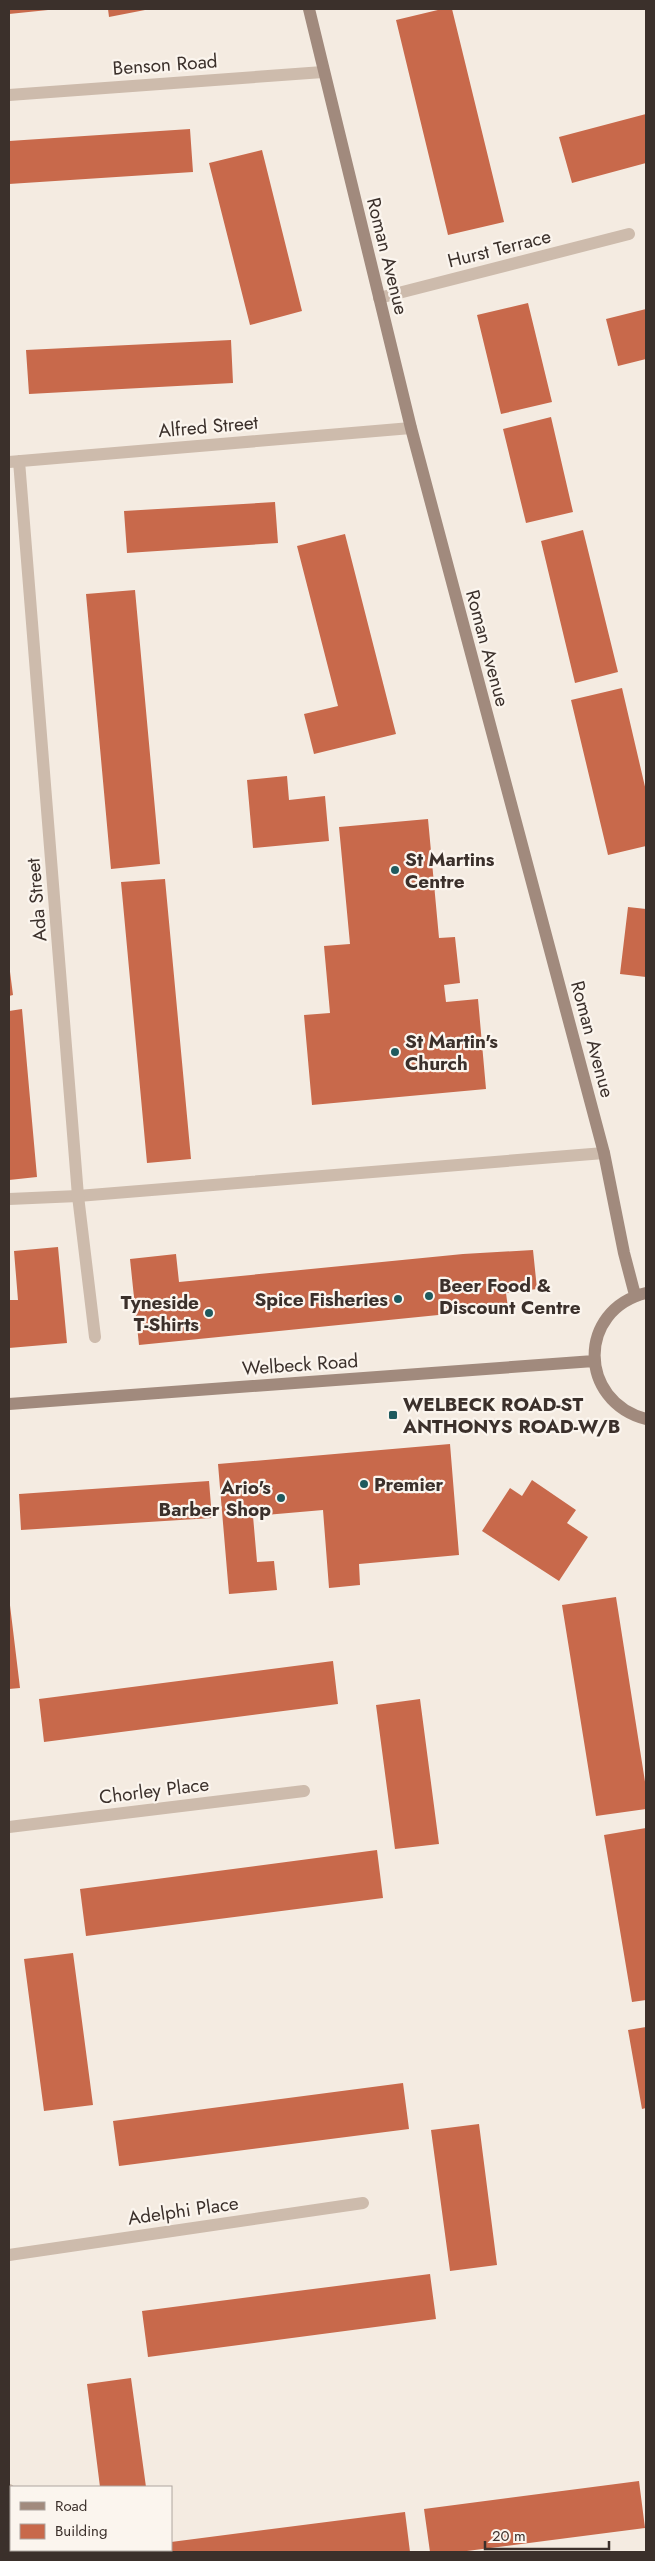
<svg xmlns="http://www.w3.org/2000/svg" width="655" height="2561" font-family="Jost,sans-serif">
  <rect width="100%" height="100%" fill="#f4ebe1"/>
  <path fill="#c8694b" d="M9,9H48V10L9,14Z
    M108,9H145V10L109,17Z
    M442,9H452L504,222L448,235L396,20Z
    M646,114V163L572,183L559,137Z
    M190,129L193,172L9,184V141Z
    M262,150L302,311L250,325L209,163Z
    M528,303L552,402L501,414L477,315Z
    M646,309V359L618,366L606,319Z
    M231,340L233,383L29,394L26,350Z
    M551,417L573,512L526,523L503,429Z
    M275,502L278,543L127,553L124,511Z
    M583,530L618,672L575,683L541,541Z
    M345,534L396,734L314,754L304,714L338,706L297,546Z
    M135,590L160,864L111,869L86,594Z
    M622,688L646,791V846L608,855L571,700Z
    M287,776L289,800L325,796L329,841L253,848L247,780Z
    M428,819L439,938L455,937L460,983L444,985L446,1002L478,999L486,1089L312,1105L304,1015L330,1013L324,946L350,944L339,827Z
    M165,879L191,1159L147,1163L121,882Z
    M628,907L646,909V977L620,974Z
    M9,964L13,995L9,996Z
    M22,1009L37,1177L9,1180V1011Z
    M58,1247L67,1343L9,1348V1300H18L14,1251Z
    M533,1250L537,1289L506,1293L508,1308L139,1345L130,1259L176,1254L179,1282L463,1254Z
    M450,1444L459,1555L359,1564L360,1585L329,1588L323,1510L253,1516L257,1562L274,1561L277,1590L229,1594L218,1464Z
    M532,1480L576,1510L567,1523L588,1537L559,1581L482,1531L510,1488L522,1496Z
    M209,1481L212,1518L21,1530L19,1494Z
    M9,1597L20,1688L9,1689Z
    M616,1597L646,1788V1809L596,1816L562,1605Z
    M333,1661L338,1704L44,1742L39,1699Z
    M420,1699L439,1844L395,1849L376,1705Z
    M646,1828V2000L632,2002L604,1835Z
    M377,1850L383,1898L86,1936L80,1889Z
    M73,1953L93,2105L44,2111L24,1959Z
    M646,2027V2108L642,2109L628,2030Z
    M403,2083L409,2129L119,2166L113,2121Z
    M479,2124L497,2265L450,2271L431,2130Z
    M430,2274L436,2319L148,2357L142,2311Z
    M131,2378L146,2487H100L87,2384Z
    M639,2481L645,2528L459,2552H430L424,2509Z
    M405,2512L410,2552H159V2550H171V2542Z"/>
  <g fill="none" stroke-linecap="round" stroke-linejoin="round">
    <path stroke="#cdbbac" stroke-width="12" d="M9,1199L78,1196L604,1153"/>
    <path stroke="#cdbbac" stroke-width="12" d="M9,95L323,72
      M379,298L629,234
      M19,461L78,1196L95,1337
      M9,462L411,428
      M9,1827L304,1791
      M9,2255L363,2203
      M9,2490L11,2508
      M17,2550V2552"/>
    <path stroke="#a18a7d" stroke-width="12" d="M309,9L411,428L604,1153L624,1253L635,1295
      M646,1293C577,1310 578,1401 646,1419
      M9,1404L594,1361"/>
  </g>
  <g fill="#1f5a5e" stroke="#fbf5ee" stroke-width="2">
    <circle cx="395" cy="870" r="5"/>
    <circle cx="395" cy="1052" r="5"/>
    <circle cx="429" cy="1296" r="5"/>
    <circle cx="398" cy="1299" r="5"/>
    <circle cx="209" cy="1313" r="5"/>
    <rect x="388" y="1410" width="10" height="10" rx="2.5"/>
    <circle cx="364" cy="1484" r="5"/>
    <circle cx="281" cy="1498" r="5"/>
  </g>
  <g text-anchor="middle" stroke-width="4.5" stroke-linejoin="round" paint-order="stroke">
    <g font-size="19" fill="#3b302b" stroke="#fbf5ee">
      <text transform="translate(165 64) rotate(-4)" y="7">Benson Road</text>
      <text transform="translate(499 248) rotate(-14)" y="7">Hurst Terrace</text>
      <text transform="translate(388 256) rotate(76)" y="7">Roman Avenue</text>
      <text transform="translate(208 426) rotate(-5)" y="7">Alfred Street</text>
      <text transform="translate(488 648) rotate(75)" y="7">Roman Avenue</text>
      <text transform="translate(36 900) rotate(-95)" y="7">Ada Street</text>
      <text transform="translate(593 1039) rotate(75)" y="7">Roman Avenue</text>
      <text transform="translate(300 1364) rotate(-4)" y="7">Welbeck Road</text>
      <text transform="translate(154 1790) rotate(-7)" y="7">Chorley Place</text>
      <text transform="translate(183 2210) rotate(-8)" y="7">Adelphi Place</text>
    </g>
    <g font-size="19" font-weight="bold" fill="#3b302b" stroke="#fbf5ee" text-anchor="start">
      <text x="405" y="866">St Martins<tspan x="405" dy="22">Centre</tspan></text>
      <text x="405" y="1048">St Martin's<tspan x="405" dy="22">Church</tspan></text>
      <text x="439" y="1292">Beer Food &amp;<tspan x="439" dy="22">Discount Centre</tspan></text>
      <text x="388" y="1306" text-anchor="end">Spice Fisheries</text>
      <text x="199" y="1309" text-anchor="end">Tyneside<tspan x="199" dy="22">T-Shirts</tspan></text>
      <text x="403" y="1411">WELBECK ROAD-ST<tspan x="403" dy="22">ANTHONYS ROAD-W/B</tspan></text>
      <text x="374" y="1491">Premier</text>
      <text x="271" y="1494" text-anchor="end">Ario's<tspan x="271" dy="22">Barber Shop</tspan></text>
    </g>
  </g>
  <rect width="655" height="2561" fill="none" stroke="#3b302b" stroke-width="20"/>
  <rect x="10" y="2486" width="162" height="65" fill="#fbf5ee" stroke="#aea6a0"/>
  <rect x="20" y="2502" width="25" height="8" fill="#a18a7d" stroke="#aea6a0"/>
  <text x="55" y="2511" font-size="15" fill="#3b302b">Road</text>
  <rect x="20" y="2524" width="25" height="15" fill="#c8694b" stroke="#aea6a0"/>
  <text x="55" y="2536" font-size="15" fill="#3b302b">Building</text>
  <path d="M485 2541v8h124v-8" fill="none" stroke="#3b302b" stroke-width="2.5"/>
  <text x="492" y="2541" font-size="15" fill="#3b302b" stroke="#fbf5ee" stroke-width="4" paint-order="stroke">20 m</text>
</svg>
